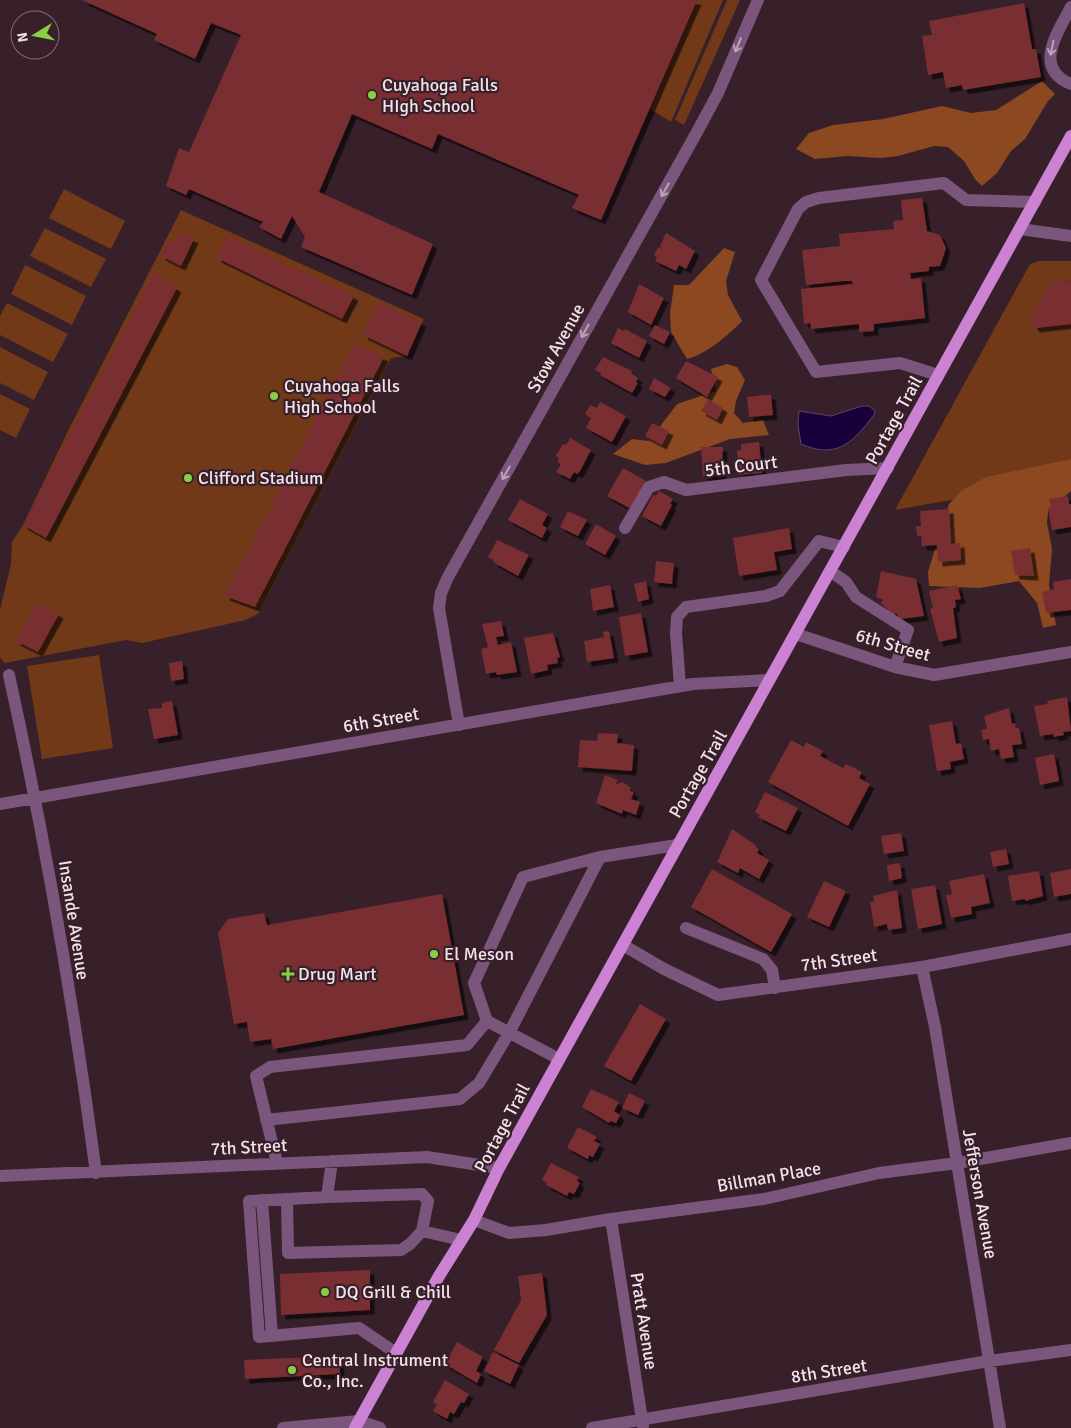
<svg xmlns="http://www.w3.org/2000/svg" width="1071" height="1428" font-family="Signika,sans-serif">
  <defs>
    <filter id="shadow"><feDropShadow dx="4.5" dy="4.5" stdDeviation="0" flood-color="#0009"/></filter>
  </defs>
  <rect width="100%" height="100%" fill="#37202a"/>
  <path fill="#713918" d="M697,0H723L671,122L650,109Z
    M727,0H740L684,125L675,120Z
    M64,189L125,221L111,249L49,218Z
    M181,210L424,319L407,356L391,358L259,613L246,620L142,643L126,640L5,663L0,658V610L11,564L12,542L23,525L68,431Z
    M45,228L106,259L91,287L30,256Z
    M1040,261H1071V280L1051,282L1071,324V478L895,510L1030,264Z
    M25,265L86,296L72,325L11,294Z
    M7,303L68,334L53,362L0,335V316Z
    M0,347L48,372L34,400L0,383Z
    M0,394L30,409L16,438L0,430Z
    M99,655L113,748L42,759L27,666Z"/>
  <path fill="#8b4821" d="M1042,81L1055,94L1048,101L1025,139L1011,151L997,173L982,186L975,179L964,161L948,147L934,146L898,156L880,158L848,156L815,159L796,149L809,133L833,125L883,119L942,106L971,113L996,110Z
    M724,248L735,252L726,281L728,295L742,321C729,335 705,355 687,359L671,332L670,313L674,285H689Z
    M727,364L737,367L745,380L736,401L734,413L743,423L763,420L769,435L730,439L666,463L645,465L613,454L632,439L649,441L677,404L716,391L711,369Z
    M1071,459V491L1048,511L1047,523L1052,549L1049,585L1056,625L1043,628L1037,603L1019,581L980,588L929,586L928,572L949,504L961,491L986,477Z"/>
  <path fill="#1a003b" stroke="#5b446f" d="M862,406H869L875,411L874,415C853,442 837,460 801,444L798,425L799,411L831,416Z"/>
  <path fill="#792e32" filter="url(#shadow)" d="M82,0H697L601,220L572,208L579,195L438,134L432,149L352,114L319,192L433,244L412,295L301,247L305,237L292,216L281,239L259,227L263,222L189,189L186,195L166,186L179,148L189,152L241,35L211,23L195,59L154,40L157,34Z
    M1024,3L1032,49H1036L1041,77L963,90L962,85L946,88L943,72L928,75L922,36L932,35L929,21Z
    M922,198L927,231L940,235L946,248L940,266L929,267V271L910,273L911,279L921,278L925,318L874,324V331L859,332V324L811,329L810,323L804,324L801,289L853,284L852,281H843L806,285L802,250L840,246L839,234L894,229L893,221L903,220L901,200Z
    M181,233L194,239L181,266L161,256L169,240L176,243Z
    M666,233L695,251L686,269L679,265L676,271L655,261L657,257L654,255L658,247L662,249L660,246Z
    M226,236L354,296L342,319L217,258Z
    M154,273L177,288L46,538L23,525Z
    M1071,280V324L1035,328L1030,320L1051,282Z
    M639,284L664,298L651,325L628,312Z
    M379,302L422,322L407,356L363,335Z
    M655,325L670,332L664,344L649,336Z
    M618,328L624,331L625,329L647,341L639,358L611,343Z
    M354,344L384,357L255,607L225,596Z
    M603,357L632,371L631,373L638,378L636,382L638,383L632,393L600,375L601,373L595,370Z
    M686,361L718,377L707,397L676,378Z
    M654,378L671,388L665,397L649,389Z
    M764,395H771L773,415L749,417L747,397Z
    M708,399L723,408L717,420L701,411Z
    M600,402L626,416L612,442L586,428L591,418L585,414L590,405L597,408Z
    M652,423L669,431L662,445L645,436Z
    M570,438L591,450L580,471L577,474L574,472L570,479L556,472L561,464L557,462L559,458L556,456L563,444L566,445Z
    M759,442L762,473L739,475L737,451L741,450V444Z
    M701,447H723L721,476H703Z
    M623,468L646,481L631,509L607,496Z
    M659,491L673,499L670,504L672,505L661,526L642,516L653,495L656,496Z
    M1068,496L1069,504H1071V527L1052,530L1048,508L1051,507L1049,499Z
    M520,499L548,514L542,525L547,528L542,538L508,520Z
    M949,509L951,544L960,543L961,560L938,562L937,545L922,546L921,536H917L916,526H921L920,511Z
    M568,511L587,520L578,536L560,527Z
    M596,524L616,536L605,555L585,544Z
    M789,528L792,549L774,552L777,570L739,576L733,538Z
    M497,540L529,555L518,576L493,562L494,560L488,557Z
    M1030,548L1034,576L1015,575L1011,551Z
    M656,561L674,563L672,584L654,582Z
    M881,571L916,579L924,616L900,619L896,613L894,616L880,602L883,600L876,597Z
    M1071,579V610L1046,613L1042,592L1054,589L1053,582Z
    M646,581L649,599L638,602L634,584Z
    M610,585L614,607L593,611L590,589Z
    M957,585L961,599L955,600L956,607L953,608L957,638L939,642L930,609L933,608L929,591Z
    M37,603L59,614L38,652L16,641Z
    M641,613L648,652L625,656L619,617Z
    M501,621L504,636L496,637L498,645L511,642L517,672L497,675L496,672L486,674L481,649L488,647L482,624Z
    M609,631L614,658L587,662L584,641L604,637L603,632Z
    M553,633L560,657L557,658L558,663L547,665L548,670L531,674L524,638Z
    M182,661L184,679L171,681L169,663Z
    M1067,697L1071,731L1063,732L1064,735L1054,737L1053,734L1040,736L1034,706L1048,704L1047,701Z
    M172,701L178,735L154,739L148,709L162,708V703Z
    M1009,708L1012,724L1015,723L1016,728L1019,727L1022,744L1012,745L1014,757L1001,759L999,749L991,751L989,739L983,740L981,730L987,729L984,716Z
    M952,721L956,744L961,743L964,759L950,762L951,769L937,771L929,725Z
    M598,733L618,734L617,743L634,745L632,771L578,767L580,740L597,741Z
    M791,740L804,747L806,742L823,751L820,756L843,768L846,764L862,772L859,778L870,784L848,826L768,782Z
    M1054,754L1059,781L1040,785L1035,758Z
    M605,775L618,780L616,784L623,782L631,788L630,791L634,792L631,799L640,802L636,815L623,810L622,814L596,803Z
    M765,792L798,808L786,831L758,817L760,815L755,812Z
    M732,829L754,844L759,850L757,853L769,860L759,879L740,868L738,873L717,862Z
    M901,833L904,851L884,854L881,836Z
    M1006,849L1009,864L993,867L990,852Z
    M900,863L902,878L889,881L887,865Z
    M712,869L792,914L771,952L691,907Z
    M1071,869V894L1054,897L1050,873Z
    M1039,871L1043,896L1025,901V899L1012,901L1008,876Z
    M984,874L990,903L971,907L972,914L951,918L946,895L952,894L949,881Z
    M824,881L846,891L829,927L807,917Z
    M935,885L942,924L918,929L911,889Z
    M897,890L902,928L888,930L887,924L874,927L870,902H874L873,896Z
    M442,894L464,1015L273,1049L271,1039L250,1042L247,1022L234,1024L218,933L228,919L264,913L267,925Z
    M640,1004L666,1019L631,1081L604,1066Z
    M591,1089L619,1102L614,1111L620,1115L616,1123L610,1121L609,1123L582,1107Z
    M629,1093L645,1101L638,1115L622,1108Z
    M578,1127L597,1137L594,1141L600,1144L593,1157L589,1155L588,1159L567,1148Z
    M551,1163L579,1177L577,1181L580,1183L574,1194L569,1192L567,1196L546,1185L547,1183L542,1180Z
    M370,1270V1310L281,1315L280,1274Z
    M542,1273L547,1315L519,1363L494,1350L521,1300L518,1276Z
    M457,1342L483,1357L476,1371L481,1374L477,1383L445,1364Z
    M493,1352L519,1365L510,1384L484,1371Z
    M339,1356L340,1374L245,1379L244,1360Z
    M445,1380L469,1394L464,1403L461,1402L454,1414L450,1412L447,1419L433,1411L437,1404L433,1402Z"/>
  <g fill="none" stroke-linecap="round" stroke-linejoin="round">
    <path stroke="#7a567d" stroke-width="12" d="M1071,7C1058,32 1032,68 1071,84
      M1020,229L1071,236
      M938,375L900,363L816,372L761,280L798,209L806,202L819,198L944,183L966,200L1035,202
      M625,528L649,487L664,482L686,490L846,470L888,468
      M830,571L846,582L856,597L908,630L895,667
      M796,634L895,667L934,675L1071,652
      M9,675C45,839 74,1006 96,1173
      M680,686L676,633L677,617L686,607L766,596L780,591L819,541L844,547
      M459,725L439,608L441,593L448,577L697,132L718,93L758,0
      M0,804L693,684L769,680
      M686,928L763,959L772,970L775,988
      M623,945L664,969L718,995L922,967L1071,939
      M922,967L935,1027L1000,1428
      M487,1021L474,983L523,877L600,857L677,845
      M266,1120L460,1099L479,1083L509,1033L600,857
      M332,1161L327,1197L249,1201L259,1337L359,1328L396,1353
      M277,1163L256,1076L270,1067L467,1045L487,1021L559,1059
      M0,1176L427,1157L499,1168
      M327,1197L422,1194L428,1201L422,1231L461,1240
      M287,1199L288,1253L401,1250L410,1244L422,1231
      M262,1200L272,1336
      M611,1219L643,1426
      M474,1220L509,1233L546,1230L611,1219L764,1199L879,1173L957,1163L1071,1143
      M283,1428L359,1421L380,1428
      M592,1428L989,1361L1071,1350"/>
    <path stroke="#cc82d3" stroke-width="12" d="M355,1428L439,1276L474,1220L499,1168L1071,136"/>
  </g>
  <defs><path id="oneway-shaft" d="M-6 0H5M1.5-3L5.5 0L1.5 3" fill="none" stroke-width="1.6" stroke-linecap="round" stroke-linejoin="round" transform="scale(1.25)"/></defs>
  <g stroke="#bda3b8">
    <use href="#oneway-shaft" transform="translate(738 45) rotate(113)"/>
    <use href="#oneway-shaft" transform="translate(1052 48) rotate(102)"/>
    <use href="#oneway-shaft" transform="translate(665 190) rotate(119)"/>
    <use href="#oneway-shaft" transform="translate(585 331) rotate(119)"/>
    <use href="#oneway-shaft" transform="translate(506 473) rotate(119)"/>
  </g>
  <g fill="#8ace47" stroke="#37202a" stroke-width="2">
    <circle cx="372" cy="95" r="5"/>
    <circle cx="274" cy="396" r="5"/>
    <circle cx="188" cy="478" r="5"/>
    <circle cx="434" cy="954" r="5"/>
    <path d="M285.5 966.5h5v5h5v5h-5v5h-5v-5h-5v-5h5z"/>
    <circle cx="325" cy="1292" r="5"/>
    <circle cx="292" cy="1370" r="5"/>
  </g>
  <g text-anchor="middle" stroke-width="4.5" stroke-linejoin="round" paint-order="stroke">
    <g font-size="18" fill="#f3e2e9" stroke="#37202a" text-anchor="start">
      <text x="382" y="91">Cuyahoga Falls<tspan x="382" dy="21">HIgh School</tspan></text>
      <text x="284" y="392">Cuyahoga Falls<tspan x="284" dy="21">High School</tspan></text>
      <text x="198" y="484">Clifford Stadium</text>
      <text x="444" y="960">El Meson</text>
      <text x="298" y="980">Drug Mart</text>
      <text x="335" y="1298">DQ Grill &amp; Chill</text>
      <text x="302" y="1366">Central Instrument<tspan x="302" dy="21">Co., Inc.</tspan></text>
    </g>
    <g font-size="18" fill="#f3e2e9" stroke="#37202a">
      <text transform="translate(556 348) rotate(-61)" y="6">Stow Avenue</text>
      <text transform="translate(894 420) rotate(-61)" y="6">Portage Trail</text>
      <text transform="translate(741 466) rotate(-7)" y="6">5th Court</text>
      <text transform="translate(893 645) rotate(16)" y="6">6th Street</text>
      <text transform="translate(381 720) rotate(-10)" y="6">6th Street</text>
      <text transform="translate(698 774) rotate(-60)" y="6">Portage Trail</text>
      <text transform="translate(74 920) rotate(81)" y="6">Insande Avenue</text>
      <text transform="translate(839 960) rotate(-8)" y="6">7th Street</text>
      <text transform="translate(502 1128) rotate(-62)" y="6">Portage Trail</text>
      <text transform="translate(249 1147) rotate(-3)" y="6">7th Street</text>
      <text transform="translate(769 1177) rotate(-10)" y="6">Billman Place</text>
      <text transform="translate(980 1194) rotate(80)" y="6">Jefferson Avenue</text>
      <text transform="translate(644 1321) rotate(81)" y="6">Pratt Avenue</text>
      <text transform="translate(829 1371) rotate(-9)" y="6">8th Street</text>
    </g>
  </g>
  <g transform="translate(35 35) rotate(260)"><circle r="24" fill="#37202a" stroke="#826e76"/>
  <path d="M0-4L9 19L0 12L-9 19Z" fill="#8ace47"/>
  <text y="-8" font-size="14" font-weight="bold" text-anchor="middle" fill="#f3e2e9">N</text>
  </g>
</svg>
